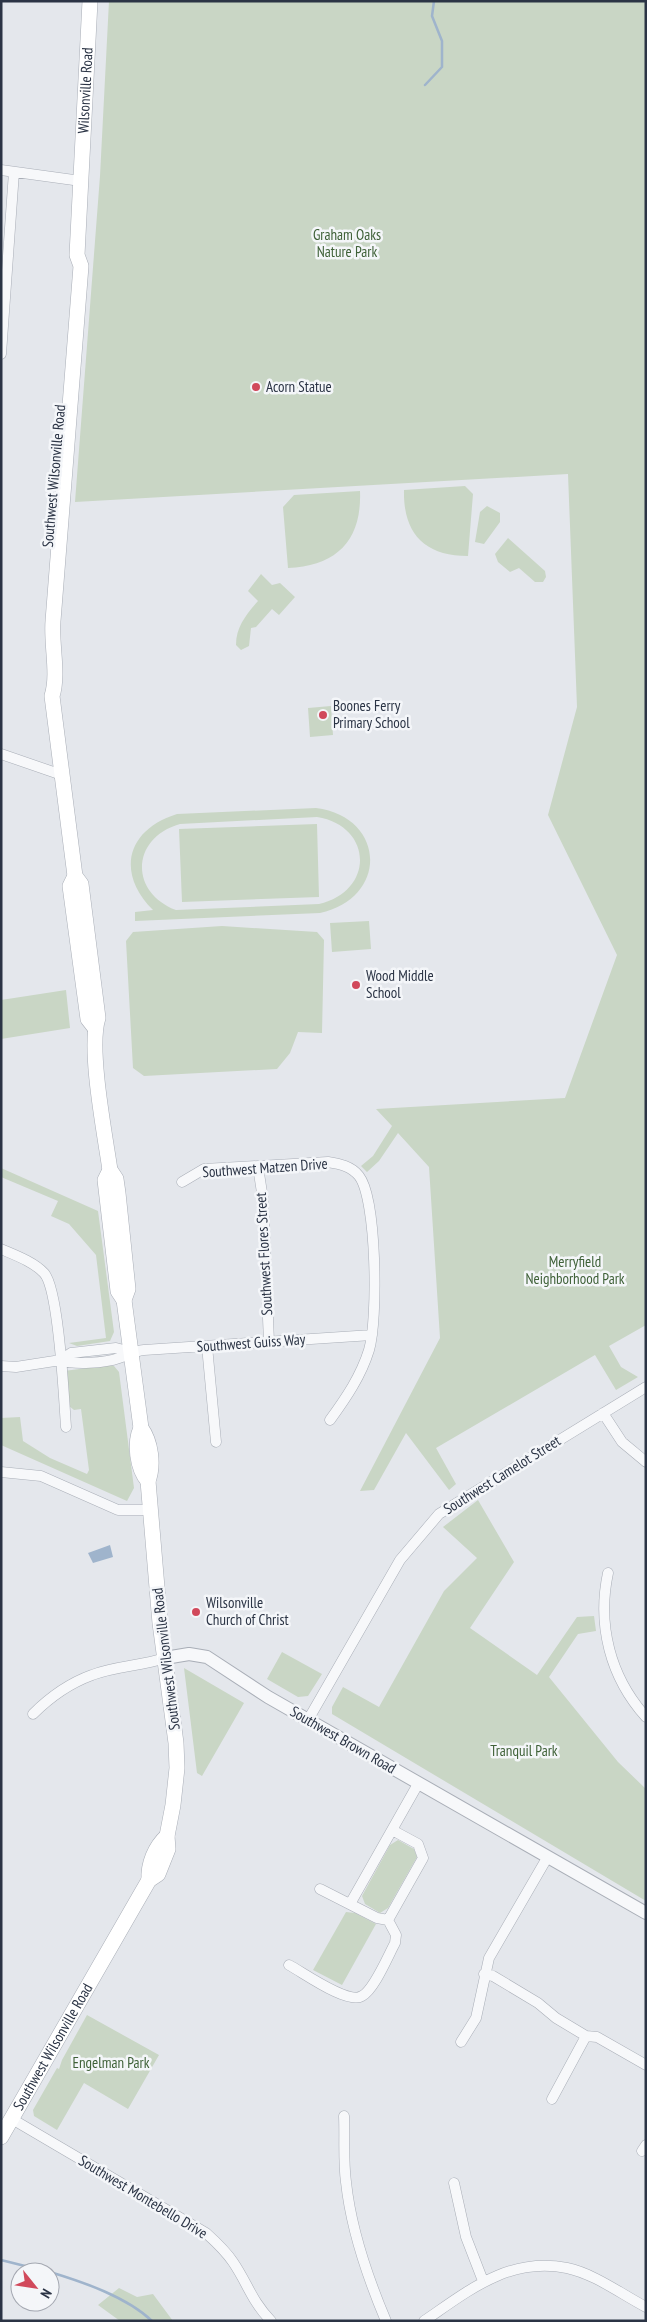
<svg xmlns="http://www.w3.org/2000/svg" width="647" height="2322" font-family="'PT Sans Narrow',sans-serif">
  <rect width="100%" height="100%" fill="#e4e7ec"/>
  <path fill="#c9d6c5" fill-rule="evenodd" d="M109,1H646V1325L609,1346L621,1367L638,1377L616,1390L595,1355L436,1448L456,1484L449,1490L406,1433L374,1490L360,1491L440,1338L429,1167L398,1133L379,1161L367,1172L361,1166L373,1156L392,1126L376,1109L565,1098L617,955L548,815L577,707L568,474L75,502L100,176Z
    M465,486L473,494L468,556C424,556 403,533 404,490Z
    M360,491C362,540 337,566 288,568L283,507L294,495Z
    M487,506L500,513V522L484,544L475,542L480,512Z
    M508,538L545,571L546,577L543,582H535L519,568L510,572L498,562L495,554Z
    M261,574L272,585L280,583L295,597L279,615L272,609L256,627L251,628L249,646L241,650L236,645C236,627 246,615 258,601L248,591Z
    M331,706L333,735L310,737L308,708Z
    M316,808C386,817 389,898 320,913L135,921V912L153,910C116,873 126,830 177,814ZM317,817C373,826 375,891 319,904L176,910C129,892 131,838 180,824Z
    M317,824L319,897L182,902L179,829Z
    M369,921L371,949L332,952L330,923Z
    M222,926L317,932L324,940L322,1033L298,1032L290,1053L277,1069L144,1076L133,1068L126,941L133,932Z
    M66,990L70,1028L1,1039V1000Z
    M1,1168L98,1211L114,1332L110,1341L77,1346L69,1343L106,1338L96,1255L69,1224L51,1216L58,1201L1,1177Z
    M110,1365L114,1366L119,1372L134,1488L127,1501L1,1445V1418L20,1417L23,1441L50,1458L87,1474L89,1470L81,1409L74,1410L69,1406L64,1371Z
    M478,1500L514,1562L470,1628L537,1675L577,1617L594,1616L596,1631L578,1634L549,1677L618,1762L646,1789V1901L332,1714V1707L343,1687L379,1707L444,1591L477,1558L443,1527Z
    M282,1652L322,1674L308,1696L298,1697L267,1679Z
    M184,1668L244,1703L202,1776L197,1773Z
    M398,1840L414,1849L417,1857L388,1908L380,1913L365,1904L362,1896L390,1845Z
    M346,1912L355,1913L376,1924L342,1985L313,1970Z
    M87,2015L159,2055L128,2109L84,2083L57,2130L34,2116L33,2110L57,2068L59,2069L62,2060Z
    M119,2288L137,2297L153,2294L173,2321H120L98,2305Z"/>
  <path fill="#9fb4cc" d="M110,1545L113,1557L93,1563L88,1553Z"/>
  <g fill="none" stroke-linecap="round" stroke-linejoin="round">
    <path stroke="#9fb4cc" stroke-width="2.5" d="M425,85L442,67V41L432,16L434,1
      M1,2260L49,2272
      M50,2272C83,2282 127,2297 152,2321"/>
    <defs>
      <path id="minor" d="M1,170L81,181
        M1,354L14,172
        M1,754L62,775
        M258,1167L263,1199L269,1342
        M182,1182L204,1169L328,1162C340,1164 351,1166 359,1176C377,1199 378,1321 369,1350C361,1376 346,1398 330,1420
        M1,1249C15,1255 34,1262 44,1273C59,1289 64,1400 66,1427
        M207,1346L216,1442
        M61,1360C74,1365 105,1363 119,1358C128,1355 134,1351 144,1350L372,1335
        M1,1366L16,1367L61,1360L71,1353L116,1348L131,1352
        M603,1413L622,1442L646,1462
        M1,1472L41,1476L118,1510H151
        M608,1573C597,1625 610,1677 646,1717
        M33,1714C49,1698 70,1683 92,1675C115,1666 141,1666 165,1658
        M308,1720L400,1560L439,1514L646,1387
        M320,1889L377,1918L388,1920
        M350,1904L418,1784
        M388,1920L423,1858L418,1844L392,1830
        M289,1965C304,1973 348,2005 362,1996C374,1990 388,1956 395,1943L396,1935L388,1920
        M484,1974L493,1976L538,2003L556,2018L586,2036L597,2037L646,2065
        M461,2042L476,2018L489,1958L547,1858
        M552,2099L586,2036
        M344,2116C345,2138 343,2160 346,2182C351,2230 367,2276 386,2321
        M12,2119L206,2233C216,2242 225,2250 233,2262C248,2284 251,2300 271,2321
        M642,2151L646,2145
        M454,2183L466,2237L483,2281
        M424,2321C468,2291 510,2256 567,2268C595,2274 621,2294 646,2307"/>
      <path id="tertiary" d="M165,1658L189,1654L207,1657L268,1697L646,1913"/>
      <g id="secondary">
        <path d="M75,876L70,886L88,1019L95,1028"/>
        <path d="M110,1170L105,1180L118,1291L124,1300"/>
        <path d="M141,1428C134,1443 137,1468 148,1481"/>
        <path d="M149,1880C148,1864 155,1847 167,1836"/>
        <path id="s1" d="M1,2137L149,1880L158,1874L168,1849L167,1836L173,1805L177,1768L176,1743L160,1623L148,1481C154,1465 151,1442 141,1428L124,1300L128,1289L118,1193L116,1179L110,1170C105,1135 88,1048 98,1018L81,884L75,876L52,696C59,674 51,645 53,621L81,266L77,255L90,1"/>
      </g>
    </defs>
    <use href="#minor" stroke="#a9aeb7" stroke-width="11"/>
    <use href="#tertiary" stroke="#a9aeb7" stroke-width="14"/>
    <use href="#secondary" stroke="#a9aeb7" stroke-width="16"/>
    <use href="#minor" stroke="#f7f8fa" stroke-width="10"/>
    <use href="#tertiary" stroke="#f7f8fa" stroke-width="12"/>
    <use href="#secondary" stroke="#fff" stroke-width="15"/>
  </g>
  <g fill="#d1495b" stroke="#f4f6f9" stroke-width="2">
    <circle cx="256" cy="387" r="5"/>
    <circle cx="323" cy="715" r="5"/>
    <circle cx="356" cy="985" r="5"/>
    <circle cx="196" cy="1612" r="5"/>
  </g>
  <g text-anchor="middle" stroke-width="5" stroke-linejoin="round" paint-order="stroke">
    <g font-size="15" fill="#2b3445" stroke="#f4f6f9">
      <text dy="5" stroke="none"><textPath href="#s1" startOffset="2110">Wilsonville Road</textPath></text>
      <text transform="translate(54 476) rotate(-85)" y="5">Southwest Wilsonville Road</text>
      <text transform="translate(265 1168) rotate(-4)" y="5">Southwest Matzen Drive</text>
      <text transform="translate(264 1254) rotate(-93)" y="5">Southwest Flores Street</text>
      <text transform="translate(251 1343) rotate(-4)" y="5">Southwest Guiss Way</text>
      <text transform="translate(502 1475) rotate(-32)" y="5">Southwest Camelot Street</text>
      <text transform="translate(166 1659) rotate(-97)" y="5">Southwest Wilsonville Road</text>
      <text transform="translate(343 1740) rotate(30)" y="5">Southwest Brown Road</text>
      <text dy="5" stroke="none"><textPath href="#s1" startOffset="104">Southwest Wilsonville Road</textPath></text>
      <text transform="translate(143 2197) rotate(31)" y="5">Southwest Montebello Drive</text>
    </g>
    <g font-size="15" fill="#3f6138" stroke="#f4f6f9">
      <text x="347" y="240">Graham Oaks<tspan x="347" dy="17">Nature Park</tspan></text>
      <text x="575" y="1267">Merryfield<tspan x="575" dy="17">Neighborhood Park</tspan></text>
      <text x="524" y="1756">Tranquil Park</text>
      <text x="111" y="2068">Engelman Park</text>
    </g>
    <g font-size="15" fill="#2b3445" stroke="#f4f6f9" text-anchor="start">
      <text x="266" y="392">Acorn Statue</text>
      <text x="333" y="711">Boones Ferry<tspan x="333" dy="17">Primary School</tspan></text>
      <text x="366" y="981">Wood Middle<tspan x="366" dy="17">School</tspan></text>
      <text x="206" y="1608">Wilsonville<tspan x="206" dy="17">Church of Christ</tspan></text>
    </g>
  </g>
  <rect width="647" height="2322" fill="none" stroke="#2b3445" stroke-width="5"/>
  <g transform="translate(35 2287) rotate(120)"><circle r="24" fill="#f4f6f9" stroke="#a4a8b1"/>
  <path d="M0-4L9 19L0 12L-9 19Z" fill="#d1495b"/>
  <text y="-8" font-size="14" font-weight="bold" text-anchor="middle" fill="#2b3445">N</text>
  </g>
</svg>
